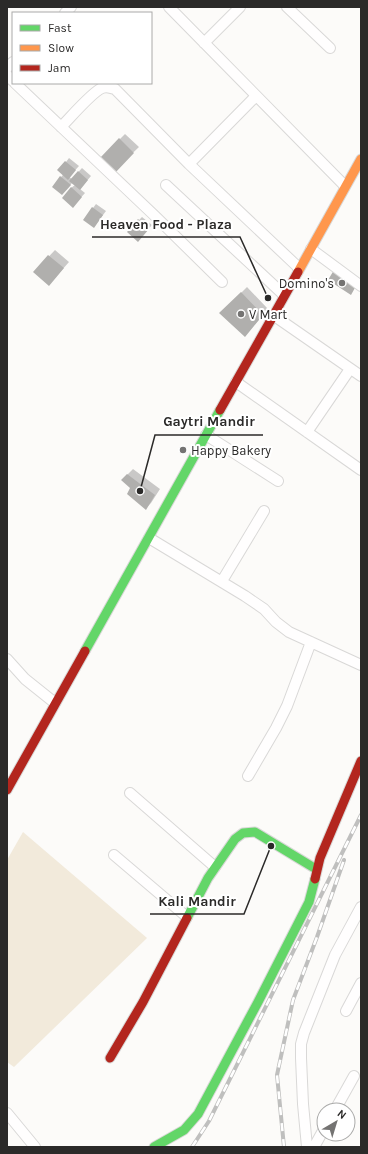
<svg xmlns="http://www.w3.org/2000/svg" width="368" height="1154" font-family="Karla,sans-serif">
  <rect width="100%" height="100%" fill="#fcfbf9"/>
  <path fill="#f2eadb" d="M23,832L147,938L14,1067L7,1062V860Z"/>
  <path fill="#0003" d="M125,134L139,147L114,171L101,158Z
    M69,158L79,166L69,177L72,179L82,168L91,176L80,189L85,193L76,203L71,188L75,185L72,183L66,190L61,177L63,175L66,162Z
    M96,204L106,211L94,227L93,208Z
    M142,217L152,225L141,237L139,220Z
    M55,250L69,262L54,279L34,272Z
    M247,287L268,309L250,330L221,313Z
    M133,469L160,489L151,503L146,508L132,488L122,480Z"/>
  <path fill="#b0afad" d="M119,138L134,153L115,173L100,158Z
    M65,161L76,170L68,180L57,170Z
    M78,171L88,180L80,190L69,181Z
    M60,176L71,185L62,195L52,187Z
    M71,187L82,197L73,208L62,198Z
    M92,207L103,215L94,228L83,220Z
    M138,219L149,229L138,242L127,232Z
    M48,255L64,268L49,286L33,272Z
    M334,270L356,286L351,295L328,280Z
    M241,292L263,315L245,337L219,313Z
    M127,474L155,495L146,510L127,494L130,488L121,480Z"/>
  <g fill="none" stroke-linecap="round" stroke-linejoin="round">
    <defs>
      <path id="street" d="M169,7L345,186
        M287,7L330,48
        M65,13L71,7
        M204,43L240,7
        M7,68L13,62
        M7,75L13,81
        M15,83L155,216L222,282
        M61,127C70,118 92,92 102,88C107,86 110,88 115,89L189,164L299,268
        M189,164L256,96
        M166,185L284,295
        M311,249L361,286
        M273,315L361,376
        M236,382L361,470
        M307,432L350,369
        M206,435L278,481
        M149,538L245,596L264,609L276,622L289,632L361,665
        M222,581L264,511
        M7,659L25,679L55,703
        M248,776L276,728L287,706L311,642
        M130,793L215,867
        M114,855L187,917
        M346,1011L361,983
        M335,1110L354,1076
        M7,1113L35,1147
        M307,1147L303,1104L301,1058V1044L304,1033L335,955L361,907
        M314,1147L324,1129"/>
      <path id="fast" d="M85,651L220,410
        M187,918L208,878L235,839L243,833L255,832L316,869
        M154,1147L184,1130L198,1114L258,1002L309,902L315,879"/>
      <path id="slow" d="M298,272L361,159"/>
      <path id="jam" d="M220,410L298,272
        M7,790L85,651
        M315,879L320,858L361,761
        M110,1058L143,1002L187,918"/>
    </defs>
    <use href="#street" stroke="#d9d8d7" stroke-width="12"/>
    <use href="#fast" stroke="#d9d8d7" stroke-width="11"/>
    <use href="#slow" stroke="#d9d8d7" stroke-width="11"/>
    <use href="#jam" stroke="#d9d8d7" stroke-width="11"/>
    <use href="#street" stroke="#fffefe" stroke-width="10"/>
    <use href="#fast" stroke="#63d668" stroke-width="9"/>
    <use href="#slow" stroke="#ff974d" stroke-width="9"/>
    <use href="#jam" stroke="#b3261e" stroke-width="9"/>
    <defs>
      <path id="rail" d="M192,1147L209,1121L361,815
        M284,1147L277,1075L293,1000L317,937L344,860"/>
    </defs>
    <use href="#rail" stroke="#bfbfbe" stroke-width="4"/>
    <use href="#rail" stroke="#fff" stroke-width="2.5" stroke-dasharray="8" stroke-linecap="butt"/>
  </g>
  <g fill="#747372" stroke="#fff" stroke-width="1.5">
    <circle cx="342" cy="283" r="4"/>
    <circle cx="241" cy="314" r="4"/>
    <circle cx="183" cy="450" r="4"/>
  </g>
  <g text-anchor="middle" stroke-width="4" stroke-linejoin="round" paint-order="stroke">
    <g font-size="13" fill="#2b2a29" stroke="#fff" text-anchor="start">
      <text x="334" y="288" text-anchor="end">Domino's</text>
      <text x="249" y="319">V Mart</text>
      <text x="191" y="455">Happy Bakery</text>
    </g>
  </g>
  <path fill="none" stroke="#2b2a29" stroke-width="1.5" d="M268 298L240 237H92M140 491L155 435H263M271 846L244 914H150"/>
  <g fill="#2b2a29" stroke="#fff" stroke-width="1.5">
    <circle cx="268" cy="298" r="4"/>
    <circle cx="140" cy="491" r="4"/>
    <circle cx="271" cy="846" r="4"/>
  </g>
  <g font-size="14" text-anchor="middle" font-weight="bold" fill="#2b2a29" stroke="#fff" stroke-width="4" stroke-linejoin="round" paint-order="stroke">
    <text x="166" y="229">Heaven Food - Plaza</text>
    <text x="209" y="426">Gaytri Mandir</text>
    <text x="197" y="906">Kali Mandir</text>
  </g>
  <rect width="368" height="1154" fill="none" stroke="#2b2a29" stroke-width="16"/>
  <rect x="12" y="12" width="140" height="72" fill="#ffffff" stroke="#aaaaa9"/>
  <rect x="20" y="25" width="20" height="6" fill="#63d668" stroke="#aaaaa9"/>
  <text x="48" y="32" font-size="12" fill="#2b2a29">Fast</text>
  <rect x="20" y="45" width="20" height="6" fill="#ff974d" stroke="#aaaaa9"/>
  <text x="48" y="52" font-size="12" fill="#2b2a29">Slow</text>
  <rect x="20" y="65" width="20" height="6" fill="#b3261e" stroke="#aaaaa9"/>
  <text x="48" y="72" font-size="12" fill="#2b2a29">Jam</text>
  <g transform="translate(336 1122) rotate(38)"><circle r="19" fill="#ffffff" stroke="#aaaaa9"/>
  <path d="M0-3L7 15L0 10L-7 15Z" fill="#747372"/>
  <text y="-6" font-size="11" font-weight="bold" text-anchor="middle" fill="#2b2a29">N</text>
  </g>
</svg>
